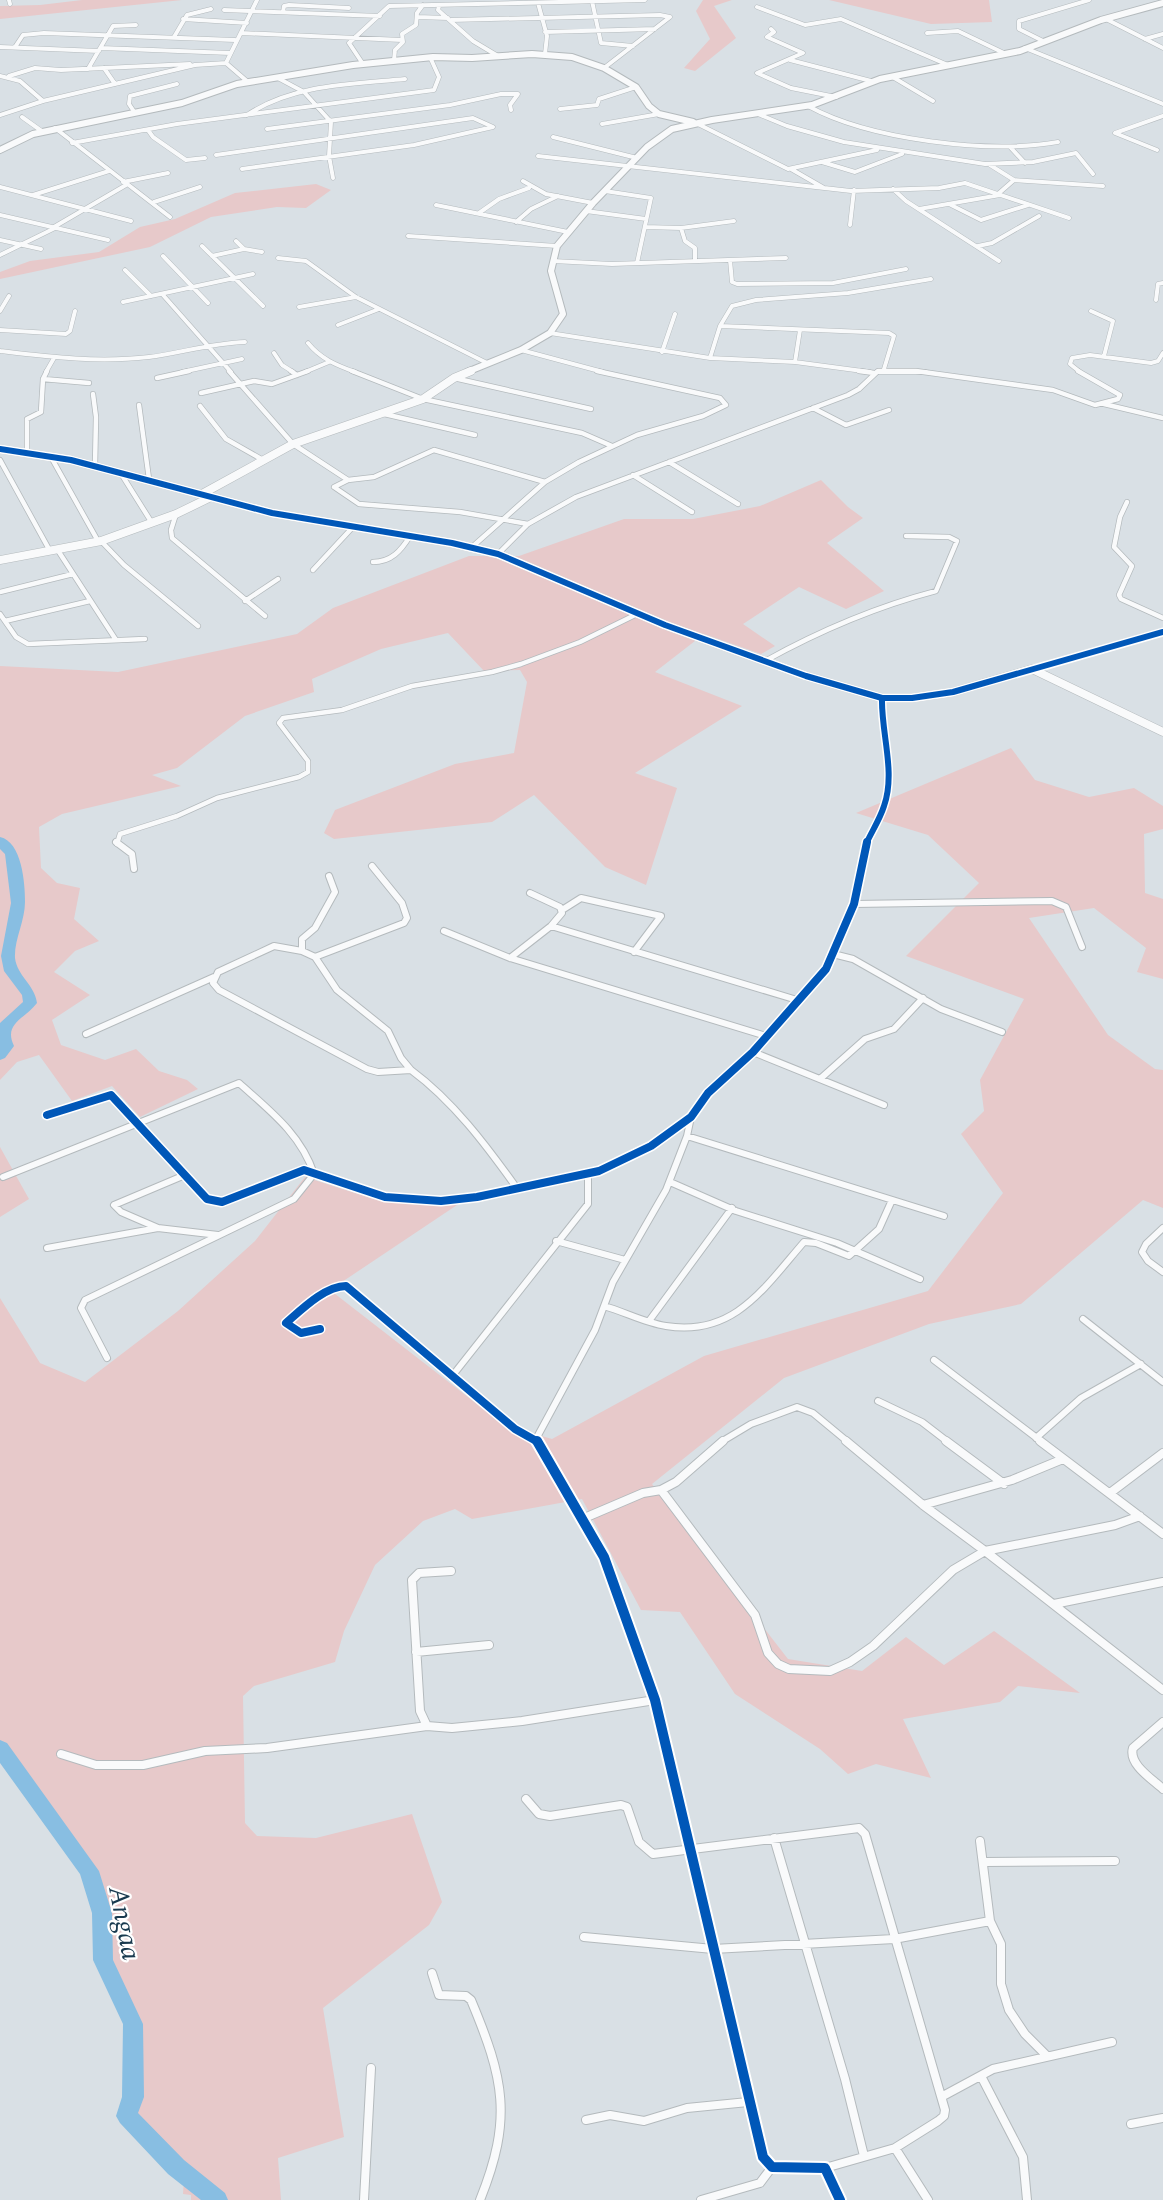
<svg xmlns="http://www.w3.org/2000/svg" width="1163" height="2200" font-family="Spectral,serif">
  <rect width="100%" height="100%" fill="#d9e0e5"/>
  <path fill="#e7c9ca" d="M82,0H182L0,19V6L40,5Z
    M703,0H732L714,6L736,38L695,71L684,68L710,39L696,11Z
    M829,0H989L992,22L931,24Z
    M316,184L331,190L306,208L277,207L211,217L150,247L0,279V272L30,261L99,252L140,227L175,219L235,193Z
    M821,480L848,507L863,518L827,543L884,591L846,609L799,587L743,624L775,646L761,654L704,634L655,672L742,706L635,773L677,788L646,885L605,867L534,795L492,822L334,839L324,833L335,810L455,764L514,753L527,682L520,670L484,671L448,633L381,649L312,679L314,692L245,716L177,768L152,775L181,786L62,814L39,827L41,868L57,883L80,888L74,919L99,941L75,951L54,972L90,995L52,1020L61,1045L105,1060L136,1049L159,1071L187,1080L198,1089L140,1117L112,1086L72,1101L39,1055L17,1062L0,1080V666L118,672L297,634L333,608L469,556H519L624,519H693L760,506Z
    M1011,748L1035,780L1089,797L1134,788L1163,806V829L1144,834L1145,893L1163,899V979L1137,972L1146,948L1094,908L1029,918L1108,1035L1155,1069L1163,1070V1208L1143,1200L1021,1304L929,1324L784,1378L652,1484L788,1659L862,1671L906,1637L944,1665L994,1631L1080,1693L1018,1686L1000,1702L903,1719L931,1778L876,1764L848,1774L820,1749L735,1694L680,1612L641,1610L582,1499L472,1519L455,1509L423,1521L375,1565L344,1631L335,1662L254,1686L243,1696L245,1823L257,1836L316,1838L412,1814L442,1902L429,1925L323,2008L344,2137L278,2158L281,2200H191V2195L183,2194L184,2178L127,2116L133,2097V2024L103,1960L102,1913L89,1871L0,1748V1298L40,1363L85,1382L178,1311L255,1241L305,1177L377,1200L463,1201L330,1290L504,1425L552,1439L704,1356L928,1291L1003,1193L961,1134L984,1111L980,1080L1024,999L906,956L979,883L928,835L856,813Z
    M0,1147L29,1199L0,1217Z"/>
  <g fill="none" stroke-linecap="round" stroke-linejoin="round">
    <path fill="#88bee2" fill-rule="evenodd" d="M0,837C22,842 25,883 25,902C25,921 14,940 15,958C17,976 35,985 37,1003C25,1019 3,1023 14,1046L5,1058L0,1060V1023L23,1002L22,995L4,971L1,956L11,903L5,854L0,849Z
      M0,1740L7,1743L99,1871L112,1913L113,1960L143,2024L144,2097L138,2113L184,2160L225,2193L228,2200H201L168,2174L120,2123L116,2116L122,2097L123,2024L93,1960L92,1913L80,1874L0,1763Z"/>
    <defs>
      <path id="street-far3" d="M9,0L10,4
        M592,1L601,43L633,46
        M538,3L547,36L545,54
        M439,6L438,10L473,41L498,56
        M757,7L805,25L841,19L948,65
        M224,10L380,16
        M283,12L284,6L289,5L349,8
        M417,17L448,18
        M183,19L247,23
        M1106,19L1163,48
        M451,20L660,15L670,17L604,68
        M771,29L774,32L767,37L803,53L757,73L791,88L836,97
        M545,32L655,29
        M241,33L402,40
        M927,33L958,31L1006,54
        M174,37L187,15L211,9
        M1145,39L1163,34
        M1043,41L1019,29V21L1089,0
        M0,47L99,51
        M15,47L23,35L44,33L235,40
        M101,48L230,53
        M1025,48L1163,104
        M394,60L395,50L403,42L402,34L416,25L417,13L423,5
        M790,60L871,81
        M363,64L349,43L389,6L645,0
        M104,68L115,84
        M88,69L113,26L136,25
        M0,76L20,81L43,101
        M9,76L35,68L61,70L190,64
        M891,76L933,101
        M276,77L304,92L331,122L329,156L333,178
        M248,82L226,63L257,0
        M808,106C870,140 989,154 1058,142
        M560,109L597,105L599,99L636,87
        M135,113L129,104L130,96L177,84
        M758,114L787,126L844,142L985,164L1033,162L1076,153L1093,174
        M0,115L43,101L195,65L226,63
        M247,115C293,84 352,84 405,79
        M22,117L43,132
        M696,123L788,169L877,150
        M602,124L659,114
        M55,128L170,217
        M267,129L450,105L501,94H518L510,105L511,110
        M148,130L153,137L186,160L205,158
        M553,137L637,158
        M72,143L177,124L434,90L439,77L430,57
        M1011,148L1025,163
        M1157,150L1115,133L1163,116
        M216,155L473,118L493,127L414,145L242,169
        M538,156L851,191L939,188L965,183L1069,218
        M822,162L855,172L902,154
        M990,165L1014,180L998,194
        M791,169L824,188
        M1014,180L1103,186
        M523,181L546,194L593,203
        M123,182L168,173
        M0,187L131,221
        M893,189L906,201L999,261
        M605,191L651,198L637,263
        M33,195L109,171
        M154,202L200,187
        M436,205L568,232
        M951,205L981,220L1028,205
        M919,209L1000,195
        M586,211L646,219
        M479,213L499,199L529,188
        M0,215L108,240
        M516,222L531,209L558,196
        M850,225L854,190
        M54,227L126,185
        M645,227L681,228L734,221
        M681,228L685,241L695,248V261
        M408,236L557,246
        M0,240L41,249
        M236,241L244,249
        M202,246L263,306
        M978,246L992,243L1039,216
        M0,255L55,228
        M163,256L208,303
        M212,256L244,249L262,252
        M278,258L306,261L356,297L487,363
        M730,260L732,282L737,284L833,283L906,269
        M553,261L612,264L786,258
        M125,270L151,296
        M163,295L231,372
        M1156,300L1158,284L1163,283
        M123,302L253,274
        M299,307L356,297
        M0,311L9,296
        M1091,311L1113,321L1104,356
        M338,325L379,309
        M720,326L889,333L894,336L884,369
        M0,330L66,334L70,331L75,311
        M550,333L710,358L795,362L870,372
        M308,343C321,359 336,365 355,372
        M521,350L603,372
        M0,351C50,357 98,363 149,357C181,353 212,343 245,342
        M662,352L675,314
        M274,353L282,365L293,372
        M710,358L720,326L732,306L756,300L848,293L931,279
        M795,362L800,330
        M46,372L54,358
        M182,372L242,359
        M305,372L329,362
        M877,372H926
        M1080,372L1070,364L1072,358L1090,355L1151,363L1158,361L1163,353"/>
      <path id="street-far2" d="M229,371L293,444L348,480
        M291,371L297,375
        M352,371L423,399L582,433L612,446
        M859,371L874,373
        M157,378L189,371
        M454,378L591,409
        M43,379L89,383
        M201,393L254,381L272,384L308,371
        M93,394L96,417L95,466
        M1104,404L1163,418
        M139,405L149,479
        M200,406L226,439L263,460
        M813,408L846,425L889,410
        M380,413L475,435
        M27,453V419L41,412L43,379L47,371
        M51,457L98,541
        M0,460L50,551
        M669,462L738,504
        M120,472L152,523
        M633,475L692,512
        M1127,502L1120,517L1114,547L1132,566L1119,595L1121,599L1163,618
        M176,514L171,530L172,538L265,616
        M528,524L460,512L359,504L334,487L348,480L374,477L434,450L545,482
        M101,541L124,565L198,626
        M472,547L545,482L579,462L637,435L703,416L726,405L720,398L597,371
        M57,549L116,640
        M498,554L528,524L576,497L848,395L859,389L878,371H916L1053,390L1095,405L1118,399L1120,395L1078,371
        M373,562C391,562 401,551 410,536
        M313,570L352,528
        M0,592L73,574
        M245,601L278,579
        M0,614L16,637L28,644L145,639
        M5,621L90,601
        M765,661C821,630 875,607 936,591L957,541L949,537L906,536
        M1032,669L1163,632
        M117,844L120,834L177,816L217,798L299,777L308,772V761L279,723L283,718L342,710L412,686L492,672L521,664L580,642L637,614
        M866,844C872,831 880,819 884,806C896,772 881,733 882,698"/>
      <path id="street-far1" d="M116,842L132,854L134,869
        M854,904L1052,901L1066,907L1082,947
        M562,910L581,898L661,916L634,952
        M551,926L797,1000
        M444,931L510,958L766,1036
        M274,946L302,951L315,957L337,990L388,1031L401,1058L411,1070L378,1072L367,1069L219,990L213,983L218,972Z
        M302,951V939L315,928L335,892L329,876
        M833,954L853,959L941,1009L1002,1032
        M315,957L404,923L407,918L402,903L372,866
        M510,958L551,926L562,913L560,907L530,893
        M86,1034L214,977
        M753,1052L884,1105
        M411,1070C453,1101 486,1145 516,1187
        M820,1079L865,1039L894,1029L923,998
        M47,1115L111,1095L207,1199L222,1202L304,1170L385,1197L441,1201L477,1197L599,1171L651,1146L691,1117L708,1093L753,1052L826,969L854,904L867,842
        M687,1136L944,1216
        M3,1177L239,1083C269,1110 301,1134 314,1174L294,1199L85,1300L81,1308L107,1358
        M670,1182L736,1211L837,1243L920,1279
        M158,1228L121,1212L114,1205L185,1175
        M1163,1228L1146,1244L1142,1252L1148,1261L1163,1272
        M556,1241L625,1260
        M47,1248L158,1228L218,1235
        M604,1306C625,1312 645,1323 666,1326C734,1337 764,1288 804,1242L816,1243L849,1256L879,1229L892,1200
        M1083,1319L1163,1382
        M649,1321L732,1208
        M320,1329L301,1333L286,1323C301,1310 325,1286 346,1286L515,1429L538,1442
        M934,1360L1042,1442
        M453,1375L588,1204V1174
        M878,1401L922,1422L948,1442
        M1036,1438L1081,1398L1141,1364
        M536,1439L595,1330L613,1282L666,1190L687,1136L691,1117
        M721,1442L751,1424L797,1407L813,1413L848,1442"/>
      <path id="street" d="M537,1441L604,1557L655,1700L763,2157L772,2167L825,2168L840,2200
        M946,1441L1004,1484
        M1040,1441L1163,1534
        M661,1490L755,1615L768,1653L778,1664L789,1669L830,1671L850,1662L873,1646L953,1570L985,1551L923,1505L846,1441
        M661,1490L676,1482L723,1441
        M1110,1493L1163,1453
        M923,1505L1012,1480L1063,1459
        M582,1519L643,1493L661,1490
        M985,1551L1163,1690
        M985,1551L1115,1525L1140,1516
        M451,1571L419,1573L412,1580L420,1711L427,1726L452,1728L522,1721L655,1700
        M1054,1604L1163,1582
        M416,1652L489,1645
        M1163,1722L1133,1748C1128,1764 1152,1779 1163,1789
        M61,1754L96,1765H143L205,1751L267,1748L427,1726
        M526,1799L539,1814L550,1816L621,1805L627,1807L639,1842L653,1854L859,1828L865,1834L945,2110L944,2116L938,2121L895,2148L825,2168
        M774,1838L845,2079L864,2156
        M980,1841L990,1921L1001,1944V1984L1009,2010L1025,2034L1047,2056
        M984,1862L1115,1861
        M584,1937L713,1949L894,1939L990,1921
        M432,1973L439,1995L466,1996L471,2000C504,2079 513,2118 480,2200
        M981,2076L1023,2157L1027,2200
        M943,2096L993,2069L1112,2042
        M586,2120L610,2115L644,2121L687,2108L748,2102
        M1131,2124L1163,2118
        M895,2148L928,2200
        M364,2200L371,2068
        M701,2200L760,2183L772,2167"/>
      <path id="secondary-far1" d="M0,150L33,134L182,103L237,84L353,65L433,57L472,58L532,54L572,57L604,68L636,87L649,106L659,114L693,122
        M467,372L521,350L550,333L563,314L551,271L557,246L593,203L647,147L672,129L712,120L812,105L880,79L1020,51L1101,20L1163,3"/>
      <path id="secondary" d="M0,449L71,460L272,513L452,543L498,554L665,625L806,676L882,698H912L953,692L1032,669L1163,732
        M202,494L293,444L423,399L454,378L471,371
        M0,560L101,541L176,514L211,497"/>
    </defs>
    <use href="#street-far3" stroke="#b4babd" stroke-width="5"/>
    <use href="#street-far2" stroke="#b4babd" stroke-width="6"/>
    <use href="#street-far1" stroke="#b4babd" stroke-width="8"/>
    <use href="#street" stroke="#b4babd" stroke-width="10"/>
    <use href="#secondary-far1" stroke="#b4babd" stroke-width="8"/>
    <use href="#secondary" stroke="#b4babd" stroke-width="9"/>
    <use href="#street-far3" stroke="#f9fafb" stroke-width="4"/>
    <use href="#street-far2" stroke="#f9fafb" stroke-width="4.5"/>
    <use href="#street-far1" stroke="#f9fafb" stroke-width="6"/>
    <use href="#street" stroke="#f9fafb" stroke-width="8"/>
    <use href="#secondary-far1" stroke="#f9fafb" stroke-width="6"/>
    <use href="#secondary" stroke="#f9fafb" stroke-width="8"/>
    <defs>
      <path id="cycleway-far2" d="M0,449L71,460L272,513L452,543L498,554L665,625L806,676L882,698H912L953,692L1163,632
        M866,844C872,831 880,819 884,806C896,772 881,733 882,698"/>
      <path id="cycleway-far1" d="M47,1115L111,1095L207,1199L222,1202L304,1170L385,1197L441,1201L477,1197L599,1171L651,1146L691,1117L708,1093L753,1052L826,969L854,904L867,842
        M320,1329L301,1333L286,1323C301,1310 325,1286 346,1286L515,1429L538,1442"/>
      <path id="cycleway" d="M537,1441L604,1557L655,1700L763,2157L772,2167L825,2168L840,2200"/>
    </defs>
    <use href="#cycleway-far2" stroke="#fff" stroke-width="9"/>
    <use href="#cycleway-far1" stroke="#fff" stroke-width="11"/>
    <use href="#cycleway" stroke="#fff" stroke-width="14"/>
    <use href="#cycleway-far2" stroke="#0057b8" stroke-width="6"/>
    <use href="#cycleway-far1" stroke="#0057b8" stroke-width="8"/>
    <use href="#cycleway" stroke="#0057b8" stroke-width="10"/>
  </g>
  <g text-anchor="middle" stroke-width="4.5" stroke-linejoin="round" paint-order="stroke">
    <g font-size="28" font-style="italic" fill="#193a4f" stroke="#fff">
      <text transform="translate(126 1923) rotate(79)" y="10">Angaa</text>
    </g>
  </g>
</svg>
